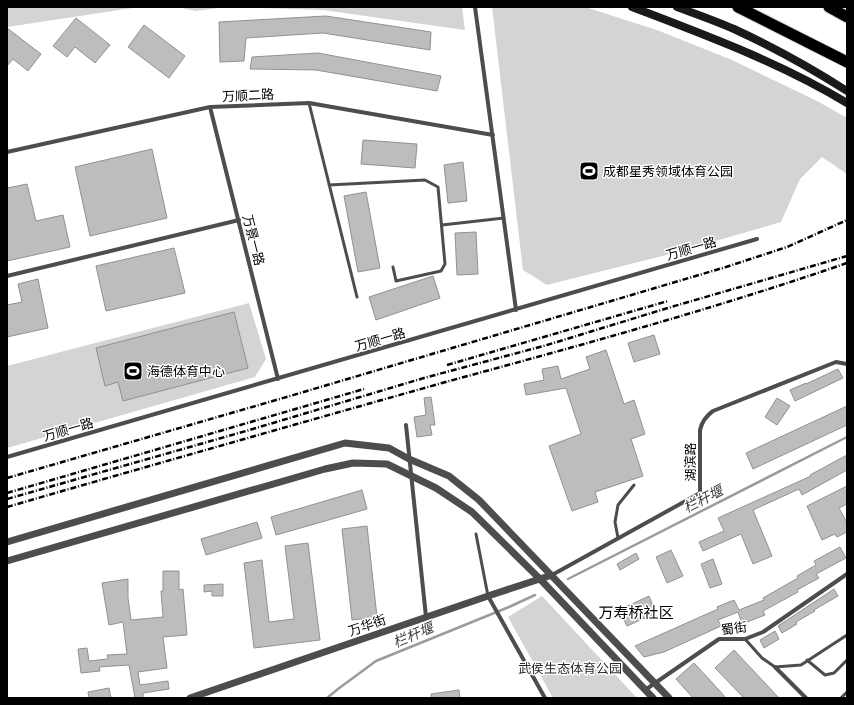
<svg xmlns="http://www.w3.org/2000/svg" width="854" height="705" font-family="'Sofia Sans Condensed','Noto Sans SC',sans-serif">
  <rect width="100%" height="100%" fill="#fff"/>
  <path fill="#d4d4d4" d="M7,7H139L7,27Z
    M177,7H225L196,11Z
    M228,7H462L465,30L323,10Z
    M492,7H585L657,30L732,60L817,101L847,118V174L822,157L800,179L781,222L674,253L547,285L523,270Z
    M249,303L266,359L255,377L7,448V366Z
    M542,596L637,698H553L508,617Z"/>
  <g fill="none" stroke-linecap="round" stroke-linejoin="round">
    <path stroke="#9b9b9b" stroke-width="2.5" d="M568,579L847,437
      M327,698L338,689L376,661L509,607L535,595"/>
  </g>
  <path fill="#bdbdbd" stroke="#919191" d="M326,16L431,32L430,50L323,33L246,38L244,61L220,62L219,22Z
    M76,18L110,45L95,63L75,47L67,57L53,46Z
    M144,25L185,56L169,78L128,47Z
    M7,28L41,54L28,71L13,59L7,66Z
    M318,53L441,76L437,91L316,70L250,69L252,57Z
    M363,140L417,144L415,168L361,164Z
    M152,149L167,218L90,236L75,167Z
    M463,162L467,201L448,203L444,165Z
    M27,184L36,221L63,215L70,247L7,261V188Z
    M366,192L380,268L358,272L344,196Z
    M476,232L478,274L457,275L455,233Z
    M174,248L185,293L106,311L96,266Z
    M433,276L440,298L376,320L369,297Z
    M38,279L48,328L7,337V305L22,302L18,284Z
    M234,312L248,368L123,401L118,382L105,386L96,348Z
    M654,335L660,354L634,362L628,343Z
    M606,350L624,404L634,400L645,434L631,439L643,476L595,492L598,502L572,511L549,446L581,434L566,388L526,395L524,384L544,380L542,369L558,366L561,379L590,369L586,357Z
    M838,369L843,378L795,401L790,390L806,383V384Z
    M431,397L435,425H430L432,435L417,437L414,417L426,415L424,398Z
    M777,398L790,406L777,425L765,417Z
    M847,406V425L753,469L746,453Z
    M847,455V470L802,495L799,489L753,510L772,556L753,564L741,534L703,551L699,542L724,531L718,518L811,476L810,475Z
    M847,486V504L839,508L847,523V532L837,537L835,534L822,540L807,506Z
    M362,490L367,509L276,535L271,517Z
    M257,522L262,538L206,555L201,539Z
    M367,526L377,617L352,620L342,529Z
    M308,543L320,640L254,648L244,563L262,560L269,622L294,619L285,546Z
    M840,547L846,558L816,574L819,578L797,590L798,592L763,611L765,615L742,624L738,612L718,620L721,626L664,652L644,657L635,646L718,609L717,607L734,600L739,610L764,600L763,598L798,578L797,576L816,565L814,561Z
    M671,550L683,576L667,583L656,557Z
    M636,553L639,559L620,570L617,564Z
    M713,559L722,584L710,588L701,564Z
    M163,571H179V590L183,589L187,635L163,637L167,668L138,672L140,685L168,681L169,689L143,693V698H135L129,665L99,667L100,671L81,673L78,649L87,648L89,661L108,659L107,655L127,654L123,622L109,625L102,583L128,579V598L131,620L163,617L161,591H163Z
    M223,584V596H212V591L204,592V585Z
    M834,589L838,596L814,610L815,611L796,622L797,624L782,633L778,626Z
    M649,596L656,613L627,626L619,610Z
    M775,631L779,639L764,648L760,640Z
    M734,650L779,698H744L715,668Z
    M694,663L708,678L726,698H693L676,679Z
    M109,688L111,698H89L88,692Z
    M459,690L460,698H431V694Z"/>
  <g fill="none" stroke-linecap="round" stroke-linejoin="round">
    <defs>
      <path id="trunk" d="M738,7L847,62
        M829,7L847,17"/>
    </defs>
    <use href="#trunk" stroke="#dbdbdb" stroke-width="13"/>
    <path stroke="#4d4d4d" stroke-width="3" d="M309,103L357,297
      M329,185L425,180L438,187L445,264L441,271L396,281L393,267
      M442,225L504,218
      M476,534L488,596
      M618,538L615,522L618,505L634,485
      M745,639L762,658L775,667L801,665L847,635
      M807,660L825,675L834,673L847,660
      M841,698L847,692"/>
    <path stroke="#4d4d4d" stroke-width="4" d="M475,7L516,310
      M210,107L278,379
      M7,152L210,107L309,103L493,135
      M7,276L239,220
      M406,425L426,617
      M7,457L757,239
      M552,575L700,493V430C702,421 706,416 713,411L836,362L847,364
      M488,596L545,698
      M775,667L806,698
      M645,690L719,639H745L763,632L847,574"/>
    <path stroke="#4d4d4d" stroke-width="7" d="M7,542L345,443L389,448L409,459L449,476L479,500L669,698
      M7,561L325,469L353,463L387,464L436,488L472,512L540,579L653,698
      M190,698L488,596L552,575"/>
    <path stroke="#1a1a1a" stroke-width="8" d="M632,7C705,35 779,62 847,103
      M677,7C696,14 716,21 734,29C773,47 811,68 847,91"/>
    <use href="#trunk" stroke="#000" stroke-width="11"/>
    <path stroke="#000" stroke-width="2.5" stroke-dasharray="6 2 1 2" stroke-linecap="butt" d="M447,365L668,301
      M7,478L290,396L726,267L787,247L847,220
      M7,493L364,389
      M7,499L246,431L424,378L547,345L671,307L847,256
      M7,507C152,465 297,424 442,383C578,346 714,309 847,263"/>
  </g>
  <defs>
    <symbol id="stadium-square" viewBox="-11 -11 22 22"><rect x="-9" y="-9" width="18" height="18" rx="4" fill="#000" stroke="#fff"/><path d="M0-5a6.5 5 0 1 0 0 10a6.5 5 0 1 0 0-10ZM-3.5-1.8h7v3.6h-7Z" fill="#fff"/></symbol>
  </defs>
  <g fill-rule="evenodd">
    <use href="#stadium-square" x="578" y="160" width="22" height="22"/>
    <use href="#stadium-square" x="122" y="360" width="22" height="22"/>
  </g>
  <g text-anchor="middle" stroke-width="3" stroke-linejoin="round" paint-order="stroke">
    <g font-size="13" fill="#000" stroke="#fff">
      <text transform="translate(248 95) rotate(-3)" y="5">万顺二路</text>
      <text transform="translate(254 240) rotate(76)" y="5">万景一路</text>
      <text transform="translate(691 248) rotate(-16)" y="5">万顺一路</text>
      <text transform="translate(380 339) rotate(-16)" y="5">万顺一路</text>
      <text transform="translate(68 429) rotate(-16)" y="5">万顺一路</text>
      <text transform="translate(690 462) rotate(-90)" y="5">湖滨路</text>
      <text transform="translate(367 625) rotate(-19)" y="5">万华街</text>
      <text transform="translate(734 628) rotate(-8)" y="5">蜀街</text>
    </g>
    <g font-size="13" fill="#000" stroke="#fff" text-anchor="start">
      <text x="603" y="176">成都星秀领域体育公园</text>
      <text x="147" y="376">海德体育中心</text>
    </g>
    <g font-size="13" fill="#2b2b2b" stroke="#fff">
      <text x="570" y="673">武侯生态体育公园</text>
    </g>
    <g font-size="14" font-style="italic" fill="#3c3c3c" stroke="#fff">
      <text transform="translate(703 499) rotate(-27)" y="5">栏杆堰</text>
      <text transform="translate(413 635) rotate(-23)" y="5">栏杆堰</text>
    </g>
    <g font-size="15" fill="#000" stroke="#fff">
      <text x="636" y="618">万寿桥社区</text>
    </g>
  </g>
  <rect width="854" height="705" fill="none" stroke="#000000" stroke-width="16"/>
</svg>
